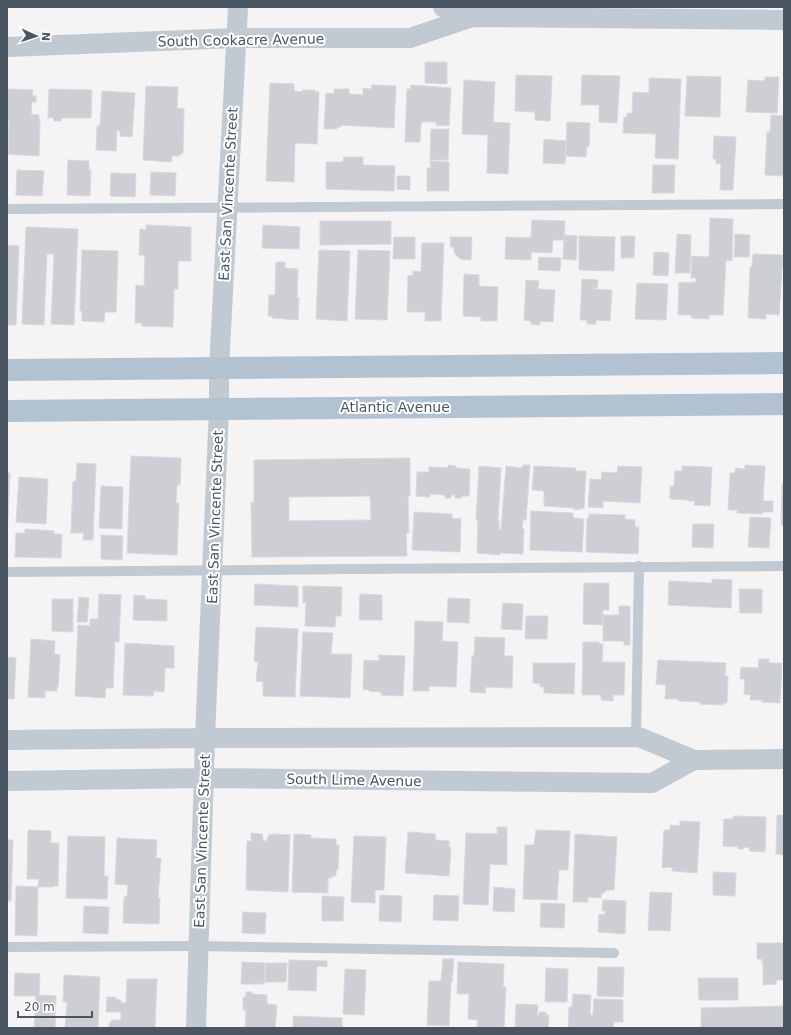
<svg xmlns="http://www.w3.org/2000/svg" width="791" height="1035" font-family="'DejaVu Sans',sans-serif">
  <rect width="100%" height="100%" fill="#f5f3f3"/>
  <path fill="#cdcfd5" stroke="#d7d9de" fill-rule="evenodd" d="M425,62H447V84L425,83Z
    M516,75L552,76L550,121L535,120V112L515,111Z
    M582,75L620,76L617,123L599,122V105H581Z
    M687,76L721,77L720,117L685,116Z
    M765,77H779L777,113L746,112L748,80L765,81Z
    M649,78L681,79L678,159L655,158L656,134L623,133L624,117H627V113H632L633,92L649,93Z
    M464,80L495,82L493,122L510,123L508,174L487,173L488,135L462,134Z
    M270,83L294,84V91L302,92V90H315V92H319L317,144L295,143L294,182L266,181Z
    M372,85L396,86L394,128L341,125V127H337V129H324L326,93L334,94V89H349V94L363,95V88L371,89Z
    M411,85L451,88L449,126L436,125V122H421L420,142H405L407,89H410Z
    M146,86L178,87L177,108L184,109L183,153L178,156H172L171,162L143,160Z
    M7,89L33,90L32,96H36V102H32L31,114L39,115V119L40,120L39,156L8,154L9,121H7Z
    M49,89L92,90L91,118H62L61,121H54L53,117L48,118Z
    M102,91L135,93L132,137L120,136V131L117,130L116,151L96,150L97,126H100Z
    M771,115L784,116V176L765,175L767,132H770Z
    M567,122L590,123L589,147L587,146L586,157L566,156Z
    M431,129H449L448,160H430Z
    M714,136L736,137L733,190H720L721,164H716V159H713Z
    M544,139L566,141L565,164L543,163Z
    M344,157H363V165L395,166L394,191L326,189V162H343Z
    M68,160L89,161V170H91L90,196L67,195Z
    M430,161L449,162V191H427V168H431Z
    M653,165H675L674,193H652Z
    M17,170L44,171L42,196L16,195Z
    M151,172L176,173L175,196L150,195Z
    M111,173L136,174L135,197L110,196Z
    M397,176H410V190L397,189Z
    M710,218L733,219L732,261L726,260L723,315H709V319L691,318V315H678L679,282L692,283V282H696V278H691L692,256L709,257Z
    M532,220L565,221L564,240H553L552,253L531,252V260L505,259L506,237L531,238Z
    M320,221H391V244L320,245Z
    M146,225L191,227V261H178V289H174L173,327L142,326V323H135L136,285L144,286L145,255H139L140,229L146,230Z
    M263,225L300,227L299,249L262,248Z
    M26,227L78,229L74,325L51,324L54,254H47L44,325L22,324Z
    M677,234L691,235L690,273H675Z
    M735,234L750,235L749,257H734Z
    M564,235L577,236L576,260L563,259Z
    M579,236L615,237L614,271L579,270Z
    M621,236H635L634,258H621Z
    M394,237H415V259H393Z
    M450,237H472L471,260L460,259L455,254L453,247H451Z
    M422,243H444L441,321H425V312H407L408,276L413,275V271L421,272Z
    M7,245L19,246L16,325H7Z
    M82,250L118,251L116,312H105L104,322L82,321V311H80Z
    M319,250L350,251L347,321L316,319Z
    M358,250L390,251L387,320L355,319Z
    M654,252L669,253L668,276L653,275Z
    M753,254L783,255L779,315L766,314V319L748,318L750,267H752Z
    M539,257L561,258L560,271L538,270Z
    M276,262H285V268L298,269L297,297L299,298L298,320L272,318V316H268L269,295H275Z
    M464,274L479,275V286L498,287L497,321H481V317L463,316Z
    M582,279L598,280L597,288L594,287V289L612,290L610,321L596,320V324H587V320H580Z
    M526,280L539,281L538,289L555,290L553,322L540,321V325L531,324V321L524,320Z
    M637,283L668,284L666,320L635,319Z
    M131,456L181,458L180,485H177L176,503H179L177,555L127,553Z
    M410,458V496H408L409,533H406L407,556L252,557L251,502L254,503V460ZM370,496L371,520L289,521V497Z
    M77,463L96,464L93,540H83L84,533H71L73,481L76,482Z
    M448,465L456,466V468L470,469L469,496H462V498H455V495H451V498H445V495L430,494V497L416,496L417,472H429V467L448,468Z
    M523,465H530L526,520H523L522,529H524L523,554L500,553V555L477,553L478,520H476L479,466L501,468L498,521H499V530H501L506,466L522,468Z
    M745,465L765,466L763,501H773V512H762V514L737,513V510H728L730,473H735V468L745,469Z
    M534,466L576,468L575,471H586L584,509L580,508V510L574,509V508L544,506V491L532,490Z
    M618,466L642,467L640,503L603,501V508L588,507L590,479L601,480L602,472L617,473Z
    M682,466L712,467L710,506L694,505L695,501H688V500L670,499V486H674L675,471H682Z
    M7,473H10L7,541Z
    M19,477L48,479L46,524L16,522Z
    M782,485H784V525H781Z
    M101,486L123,487L122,529L99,528Z
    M531,511L573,513V518L584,519L582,552L530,550Z
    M414,512L452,514V518L461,519L460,552L412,550Z
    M589,514L625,515V519L635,520V527H639L638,554L586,552L587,518H589Z
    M750,517L771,518L769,548L748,547Z
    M693,524H714L713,548L692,547Z
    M25,529L54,531V534H62L61,558L15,557L16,533H25Z
    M101,535L123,536L122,560L101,559Z
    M712,579L732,580L731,608L668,605L669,581L712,583Z
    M584,583H609V610H603V625L583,624Z
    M255,584L298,586V607L254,605Z
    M303,586L342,587L341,616H336L335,627L305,626L306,602L303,603Z
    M739,589H762V613H740Z
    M99,594L121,595L119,642H115L113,688H106L105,698L75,696L78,625L90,626V619H99V618H98Z
    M360,594L382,595V620H359Z
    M134,595L145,596V599L167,600V621L133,620Z
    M79,597L89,598L87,622H77Z
    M448,598L470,599L469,623L447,622Z
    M52,599H73V632L52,631Z
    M503,603L523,604L522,630L501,629Z
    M619,606H630V645H624V641H603V615H619Z
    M526,616H548L547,639H525Z
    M415,621L443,622L442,641L458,642L456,687L429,686V691H413Z
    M256,627L298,629L295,697L263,696V682L256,681L258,662L254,661Z
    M303,632L333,633L331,654H352L350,698L300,696Z
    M475,637L505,638L504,656H513L512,688L486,687L485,693L470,692L472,656H474Z
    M31,639L55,641L54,654L60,655L58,687H57V691H45V698L28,697Z
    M583,642H599V644H603L602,662H625L624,695H613V701L601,700V695H582Z
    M125,643L174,646V668H165L164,692L154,691L153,696L123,695Z
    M379,655L405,656L403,696L381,695V692L369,691V690L363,689L364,660L379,661Z
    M7,657L16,658L14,699H7Z
    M759,659H769V663H782L780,703L762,702V700H750L751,695L744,694L745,679H740L741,667L758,668Z
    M658,660L726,663L725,676H728L727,703H723V705L700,704V702L678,701V699H665L666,685L656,684Z
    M533,663H575L574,694L544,693V687H540V684L533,683Z
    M777,815H784V855L776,854Z
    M733,816L766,817L765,852L749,851L750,848L744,847L743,849H738V847L723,846L724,819H733Z
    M680,821L700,822L697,873L672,871V867L662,868L664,830H670V825L680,826Z
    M497,827H507V865L490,864L488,905L463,904L466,833L497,834Z
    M28,830L51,831V843H59L58,886H53V887H38L39,879H27Z
    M536,830L570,831L568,870H559L557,900L523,899L525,845H534Z
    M408,832L436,834L435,840L449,841V847H451L449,876L405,873Z
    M251,833L262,834L263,841H266L269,835L273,834L290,835L288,892L246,890L247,841H251Z
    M294,834L311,835V838L336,839V845H339L338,870H336V876H332V878H328V893L292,892Z
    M575,834L617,837L614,890H607L601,895V898L588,897V902H573Z
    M68,836L105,837L104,876H108L107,899L66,898Z
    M354,836L386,837L384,890H375V903L351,902Z
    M117,838L157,840L156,858H161L158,898H160L159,924L123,923L124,897L127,896L128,885L115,884Z
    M7,840H13L11,901H7Z
    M713,872L736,873L735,896L713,895Z
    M16,886L38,887L37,936L15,935Z
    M494,887L515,889L514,912L493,911Z
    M650,892L672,893L670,931L648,930Z
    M380,895L402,896L401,922L379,921Z
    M434,895L459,896L458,921L433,920Z
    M322,896L344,897L343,921H322Z
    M603,900L626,901L625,934L598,932L599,914L605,915V911H602Z
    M541,903L565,904L564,928L540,927Z
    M84,906L109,907L108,934L83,933Z
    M243,912L266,913L265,934L242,933Z
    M757,943H784V980H776V984L763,985V962H762V959H757Z
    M443,959H454L452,982H451L449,1026L427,1025L429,981H441Z
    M289,960L327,961V967L317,966L316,991L288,990Z
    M242,962L265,963L264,984H241Z
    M458,962L504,964L503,987H506L504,1028H477L478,1020L468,1019L469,994H457Z
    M266,963H287L286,982H265Z
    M598,967H624L623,997L597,996Z
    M546,968L568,969L567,1002H545Z
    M345,969L366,970L364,1015L343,1014Z
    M15,973L40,974L39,995L56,996L55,1028H34L36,996H14Z
    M64,975L100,977L98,1028H65L67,1002H63Z
    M698,978H738V1000H699Z
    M127,979H157L155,1028H109V1023H111V1020H121V1012H106L107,997H116V999L121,1000V1003H126Z
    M246,992H252V994L267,995V1004L277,1005L275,1028H245L246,1010H243V997H246Z
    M573,994L591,995L590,1015H593L594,999L623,1000V1022H614L613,1028H568L569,1007H572Z
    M516,1004L538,1005L537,1015H539V1012H546V1015H549L548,1028H515Z
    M784,1006V1028H701V1008Z
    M293,1016L342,1018V1028H293Z"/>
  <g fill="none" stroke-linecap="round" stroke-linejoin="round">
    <path stroke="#c1cad2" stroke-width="10" d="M7,209L784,204
      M7,572C266,571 525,566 784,566
      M636,738L639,566
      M7,947L199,946L614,953"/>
    <path stroke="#c1cad2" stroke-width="20" d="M443,7L472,17
      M7,47L237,38H410L472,17L784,20
      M7,740L205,738L639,737L694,760L784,759
      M7,781L204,778L652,783L694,760
      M196,1028L205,738L219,408V368L238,7"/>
    <path stroke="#b3c2d1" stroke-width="22" d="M7,370L784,363
      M7,411L784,404"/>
  </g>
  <g text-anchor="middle" stroke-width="4" stroke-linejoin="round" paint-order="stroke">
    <g font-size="14" fill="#4a5661" stroke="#fff">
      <text transform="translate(241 40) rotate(-1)" y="5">South Cookacre Avenue</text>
      <text transform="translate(228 194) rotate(-87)" y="5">East San Vincente Street</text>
      <text x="395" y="412">Atlantic Avenue</text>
      <text transform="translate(215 517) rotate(-88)" y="5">East San Vincente Street</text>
      <text transform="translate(354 780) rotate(1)" y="5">South Lime Avenue</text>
      <text transform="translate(202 841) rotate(-88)" y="5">East San Vincente Street</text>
    </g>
  </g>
  <rect width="791" height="1035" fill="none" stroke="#4a5661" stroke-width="16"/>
  <g transform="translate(36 36) rotate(93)" stroke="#ffffff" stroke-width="3" paint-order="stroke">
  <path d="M0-3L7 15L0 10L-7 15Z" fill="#4a5661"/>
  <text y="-6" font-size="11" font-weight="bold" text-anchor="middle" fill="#4a5661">N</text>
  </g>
  <path d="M18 1011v6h74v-6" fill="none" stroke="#4a5661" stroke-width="2"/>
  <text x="24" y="1011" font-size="12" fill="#4a5661" stroke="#ffffff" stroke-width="3" paint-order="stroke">20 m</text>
</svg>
